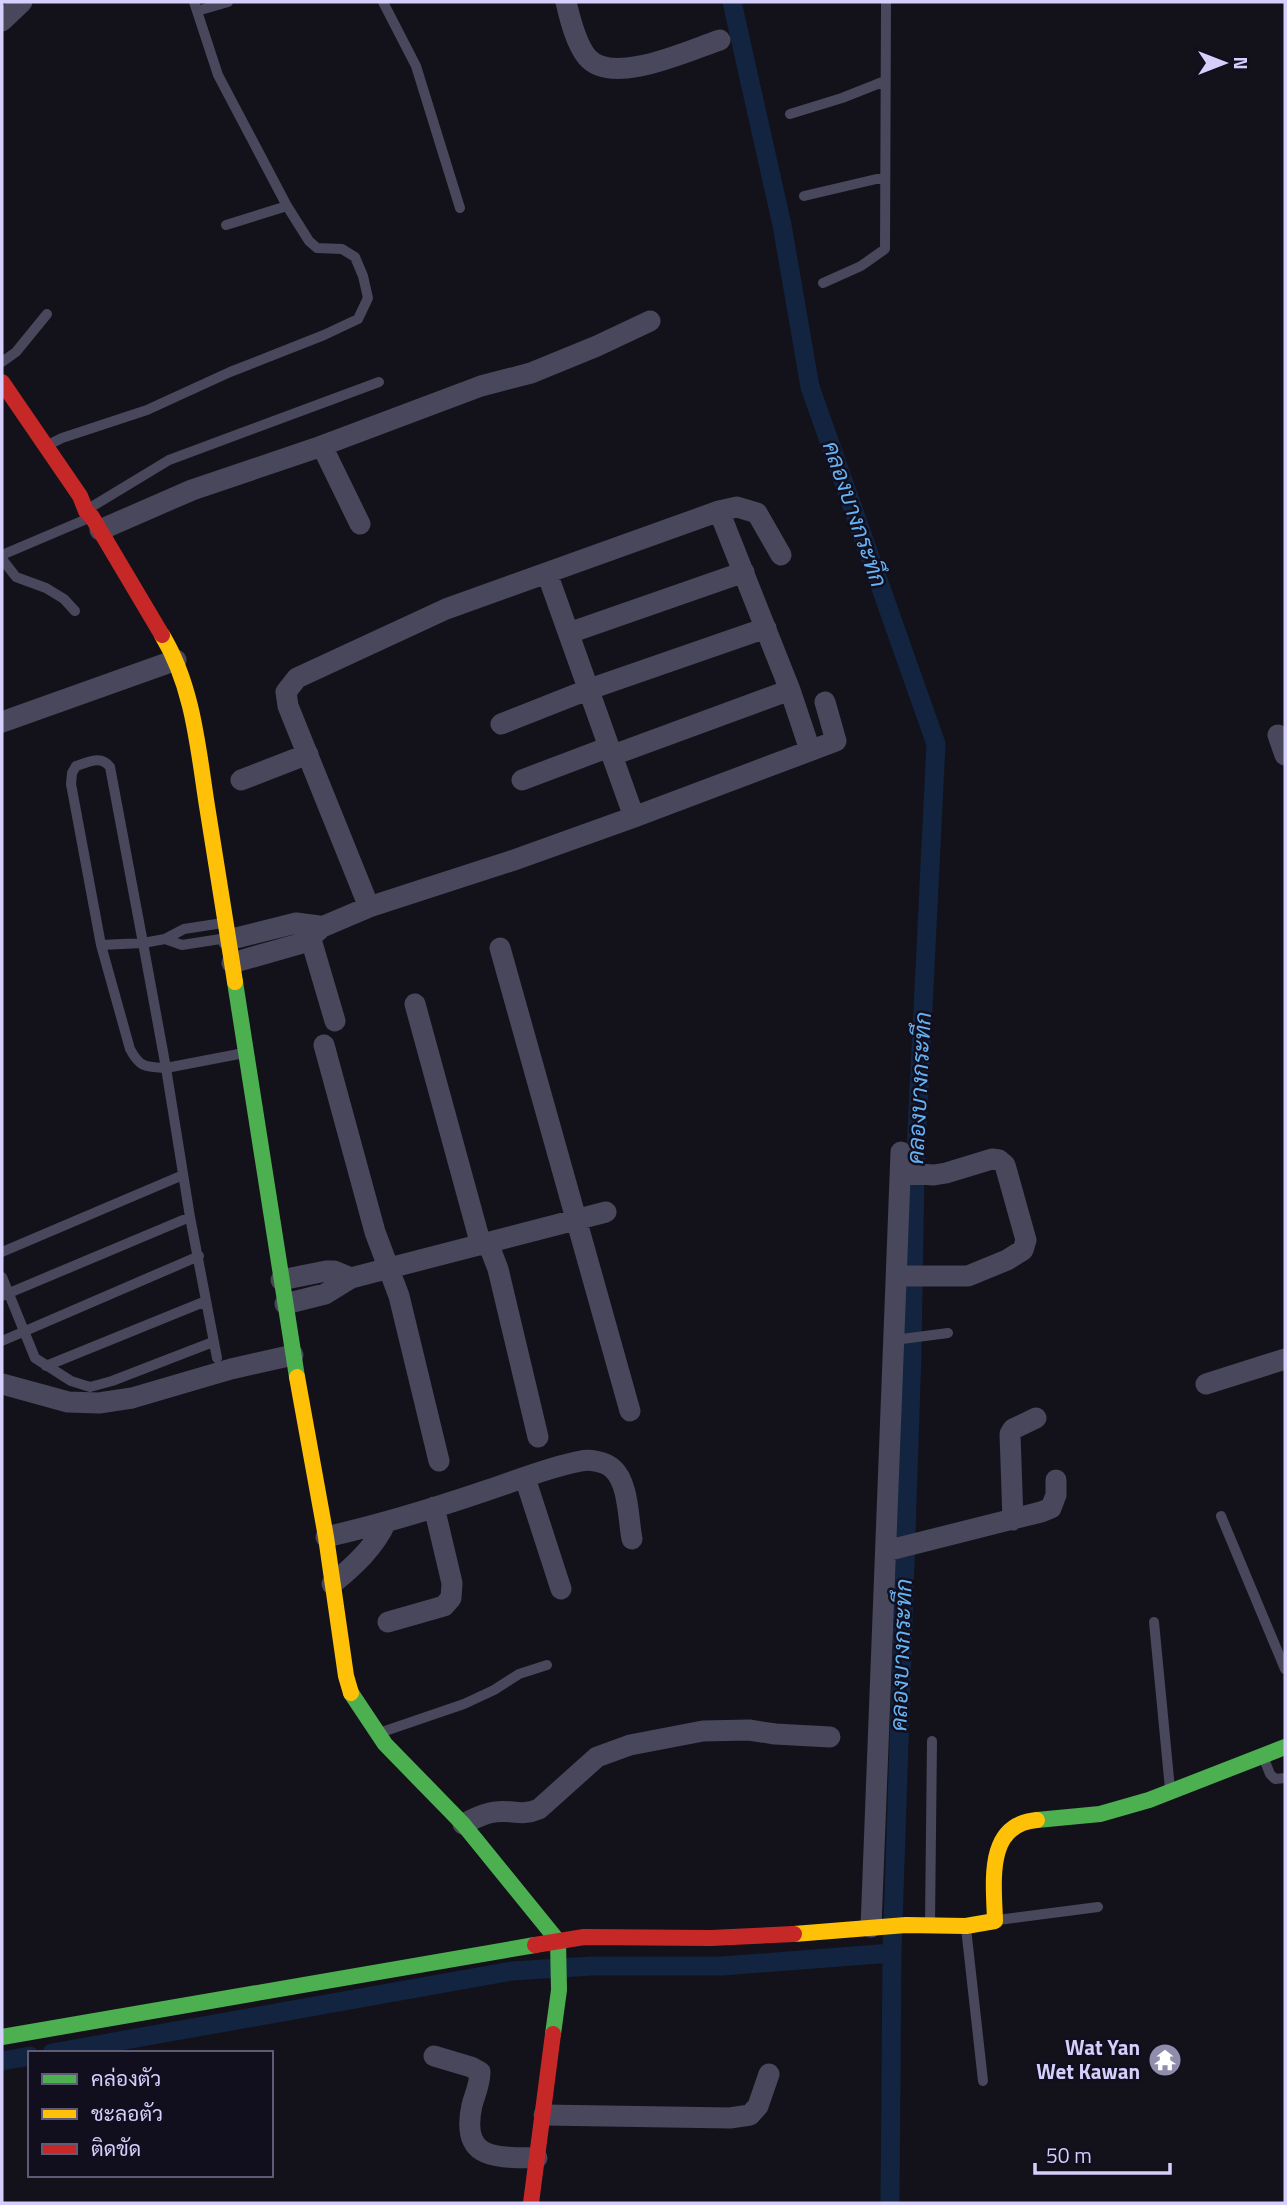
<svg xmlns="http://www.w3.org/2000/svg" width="1287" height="2205" font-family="'Titillium Web',Sarabun,sans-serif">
  <rect width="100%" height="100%" fill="#13121a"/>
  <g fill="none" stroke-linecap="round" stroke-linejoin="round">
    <path stroke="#12243f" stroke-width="19" d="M732,2L782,225L810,387L936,744L915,1172L912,1352L892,1953L890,2203
      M52,2053L512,1971L592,1966H722L892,1953
      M2,2061L30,2056"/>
    <path stroke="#48475b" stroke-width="10" d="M383,2L416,66L460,208
      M197,11L228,2
      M790,114L842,98L885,81
      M804,196L885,177
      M226,225L287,206
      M823,283L861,266L885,249L886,2
      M2,362L16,352L47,314
      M46,446L62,438L147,410L230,372L324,335L358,319L368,298L363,276L355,257L342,249L317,248L309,241L287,206L218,75L194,2
      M88,509L169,460L379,382
      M2,555L89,518
      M2,559L16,577L46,588L64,599L75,611
      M165,939L182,945L227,938
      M101,945L143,943L110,767C101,755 89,762 76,766L72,773L71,784L101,945L130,1049C140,1068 146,1067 166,1068L143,943L165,939L184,929L223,923
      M2,1252L183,1175
      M2,1277L35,1358L71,1381L90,1387L112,1381L213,1342
      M2,1296L190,1217
      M894,1340L948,1333
      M2,1341L199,1256
      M217,1358L190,1217L166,1068L244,1053
      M46,1366L206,1301
      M1221,1516L1285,1669
      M1154,1622L1170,1789
      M382,1732L464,1704L494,1690L519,1674L547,1665
      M1264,1759L1270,1774L1275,1779L1285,1778
      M998,1920L1098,1907
      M930,1923L932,1741
      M966,1928L983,2081"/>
    <path stroke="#48475b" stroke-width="21" d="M566,2C570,19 576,44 587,57C612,87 689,50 720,40
      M2,21L22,2
      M322,446L360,524
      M719,511L737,507L757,513L781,555
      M100,530L192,490L316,448L481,386L531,373L597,346L650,321
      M547,573L634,817
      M569,633L744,572
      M2,722L176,660
      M501,724L587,690L766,628
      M1278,735L1285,755
      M613,755L790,690
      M241,780L308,754
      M522,780L609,747
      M369,907L288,706L286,692L297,678L446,609L719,511L790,690L810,750
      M307,926L335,1021
      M228,940L296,923L319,926
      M500,948L630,1411
      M232,963L299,944L310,938L322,927L369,907L511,861L634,817L836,741L825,702
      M415,1004L481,1245
      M324,1045L375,1232L399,1296L439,1461
      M488,1243L498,1269L538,1437
      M897,1276H968L1007,1260L1023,1250L1026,1240L1005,1165L999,1160L992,1159L946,1173L934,1175L901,1173
      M281,1280L326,1271H334L351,1278
      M285,1304L325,1294L351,1278L606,1212
      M2,1384L68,1402L99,1403L132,1398L231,1369L293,1355
      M1206,1384L1285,1359
      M525,1478L561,1589
      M1013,1520L1010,1434L1013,1429L1036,1418
      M326,1537C379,1525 432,1509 485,1491C516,1481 548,1467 581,1461C590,1459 605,1462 612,1468C629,1482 628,1519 632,1539
      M886,1551L1041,1512L1051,1508L1056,1495V1480
      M332,1584C354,1566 374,1548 386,1522
      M388,1622L444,1606L451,1598L452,1583L434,1507
      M463,1824C473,1819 484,1813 495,1812C511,1809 521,1817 539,1809L597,1757L630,1745L703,1731L749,1730L775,1734L830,1737
      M871,1927L901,1152
      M434,2056L471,2067L480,2072C480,2084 475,2094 472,2105C460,2161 496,2157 537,2158
      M544,2115L730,2118L750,2115L758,2106L769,2074"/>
    <path stroke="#4caf50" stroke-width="16" d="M235,982L297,1377
      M351,1693L385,1744L463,1824L558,1941L559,1990L553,2034
      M1037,1820L1100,1814L1149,1800L1285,1747
      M2,2037L535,1945"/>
    <path stroke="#ffc107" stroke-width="16" d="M162,635C193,686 198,748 207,806C216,864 226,923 235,982
      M297,1377L326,1537L346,1676L351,1693
      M794,1934L906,1925L966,1926L995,1921C994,1883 985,1824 1037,1820"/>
    <path stroke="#c62828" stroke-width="16" d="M2,382L80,496L86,511L92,517L162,635
      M535,1945L584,1937L711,1938L794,1934
      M531,2203L553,2034"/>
  </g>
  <defs>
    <symbol id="temple-disc" viewBox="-11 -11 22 22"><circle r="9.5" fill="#908dac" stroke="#110e1e"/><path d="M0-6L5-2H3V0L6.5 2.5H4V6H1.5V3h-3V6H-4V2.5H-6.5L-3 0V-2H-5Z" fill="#fff"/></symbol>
  </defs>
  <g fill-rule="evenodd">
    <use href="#temple-disc" x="1146" y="2041" width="38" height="38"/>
  </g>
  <g text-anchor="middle" stroke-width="5" stroke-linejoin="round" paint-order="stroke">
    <g font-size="21" font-weight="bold" fill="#d4cffb" stroke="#110e1e" text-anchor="end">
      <text x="1140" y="2055">Wat Yan<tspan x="1140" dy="24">Wet Kawan</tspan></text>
    </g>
    <g font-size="23" font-style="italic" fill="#66b2f2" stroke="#110e1e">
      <text transform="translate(855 514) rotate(71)" y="8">คลองบางกระทึก</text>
      <text transform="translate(919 1088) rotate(-87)" y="8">คลองบางกระทึก</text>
      <text transform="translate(901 1655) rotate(-88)" y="8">คลองบางกระทึก</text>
    </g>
  </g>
  <rect width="1287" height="2205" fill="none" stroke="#d4cffb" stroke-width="7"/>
  <rect x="28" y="2051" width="245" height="126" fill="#110e1e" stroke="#5f5b76" stroke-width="2"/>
  <rect x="42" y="2074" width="35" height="10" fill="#4caf50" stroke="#5f5b76" stroke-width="2"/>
  <text x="91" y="2086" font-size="21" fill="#d4cffb">คล่องตัว</text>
  <rect x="42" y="2109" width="35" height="10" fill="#ffc107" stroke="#5f5b76" stroke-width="2"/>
  <text x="91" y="2121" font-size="21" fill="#d4cffb">ชะลอตัว</text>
  <rect x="42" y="2144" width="35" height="10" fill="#c62828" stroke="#5f5b76" stroke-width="2"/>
  <text x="91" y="2156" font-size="21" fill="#d4cffb">ติดขัด</text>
  <g transform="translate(1224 63) rotate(90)" stroke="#110e1e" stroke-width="5" paint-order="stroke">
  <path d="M0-5L12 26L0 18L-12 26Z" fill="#d4cffb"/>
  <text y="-10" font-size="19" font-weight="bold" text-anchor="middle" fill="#d4cffb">N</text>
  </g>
  <path d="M1035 2163v10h135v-10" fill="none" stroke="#d4cffb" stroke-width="3.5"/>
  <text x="1046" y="2163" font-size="21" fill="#d4cffb" stroke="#110e1e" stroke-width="5" paint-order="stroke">50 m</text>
</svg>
